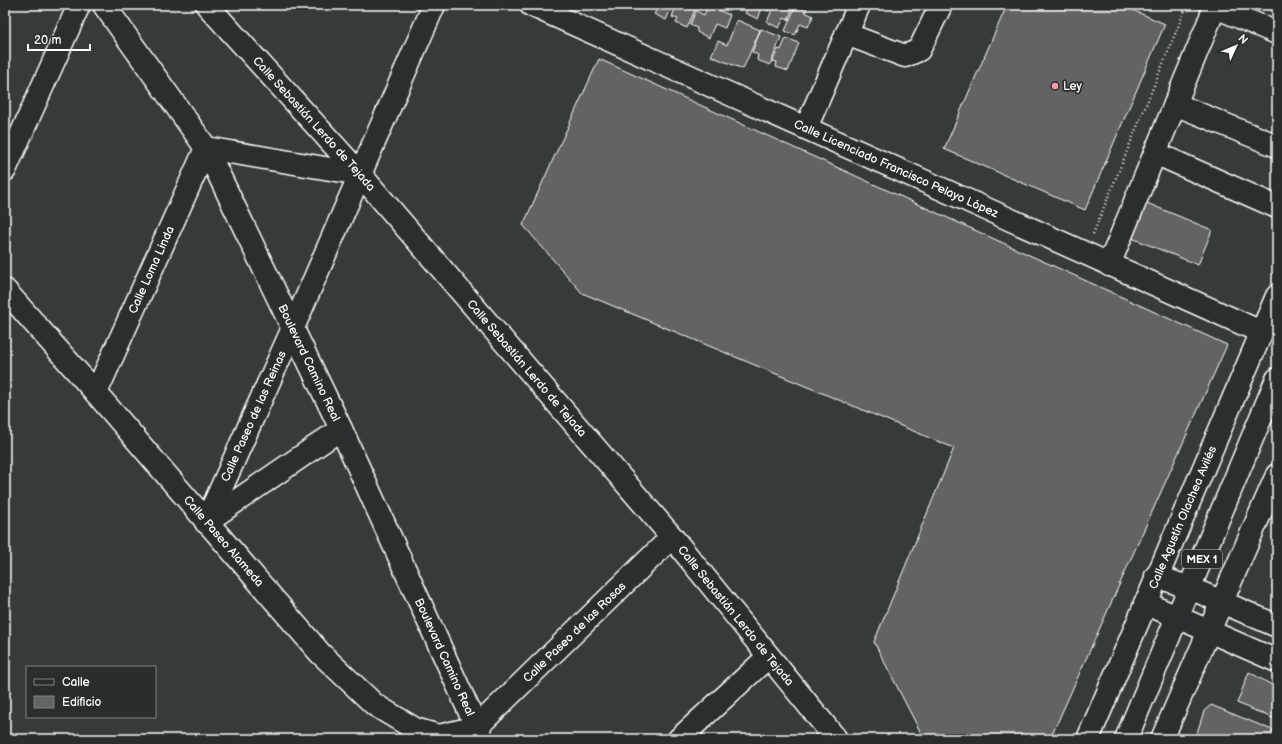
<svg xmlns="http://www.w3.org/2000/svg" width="1282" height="744" font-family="'Balsamiq Sans',sans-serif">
  <rect width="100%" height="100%" fill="#373a3b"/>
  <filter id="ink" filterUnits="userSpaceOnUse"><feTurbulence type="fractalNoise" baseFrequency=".025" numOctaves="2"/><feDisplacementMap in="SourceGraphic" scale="8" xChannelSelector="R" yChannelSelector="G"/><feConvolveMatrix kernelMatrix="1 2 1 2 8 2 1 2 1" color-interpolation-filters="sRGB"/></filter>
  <g filter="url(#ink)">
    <path fill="#636465" stroke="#fff" d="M651,5H673L666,20L654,14L656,11L650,8Z
      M676,5H697L687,28L676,23L678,19L672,17Z
      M726,5H739L737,10Z
      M749,5H771L769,11L762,8L758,19L745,13Z
      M774,5H787L793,8L788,20L784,18L779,28L767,22Z
      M796,5L807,8L805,12L813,16L808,27L800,24L795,35L785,31Z
      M1007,5H1121L1165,24L1085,210L944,149Z
      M708,6L730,15L725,28L715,24L709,38L697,32V28L690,25L696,11L704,15Z
      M737,20L760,30L743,69L711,56L718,41L727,45Z
      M761,29L781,37L770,65L757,60L758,55L752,52Z
      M786,38L799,43L788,71L776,67L777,62L773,61L778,49L781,50Z
      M599,59L1227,345L1050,739H924L874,642L954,448L582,293L523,225Z
      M1142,201L1212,230L1198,265L1127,236Z
      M1277,576V589L1272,587Z
      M1249,672L1277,688V720L1237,703Z
      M1211,705L1277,732L1274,739H1204L1196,736L1204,711Z"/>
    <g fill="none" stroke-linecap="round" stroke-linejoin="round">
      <defs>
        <g id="minor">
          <path id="s1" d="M104,5L206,148L341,429L482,739"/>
          <path id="s2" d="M207,5L360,174L672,537L836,739"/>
          <path id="s3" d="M531,5L1261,332"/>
          <path d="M1211,5L1277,33"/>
          <path d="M846,34L905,56L919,50L941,5"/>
          <path d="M1175,104L1277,146"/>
          <path d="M806,128L859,5"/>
          <path d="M1155,153L1277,207"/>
          <path d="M5,170L79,5"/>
          <path d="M1109,265L1215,7"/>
          <path id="s4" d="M5,290L96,393L320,653L375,705L415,729L439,736L477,727L672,537"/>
          <path id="s5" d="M96,393L206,148L360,174"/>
          <path id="s6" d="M206,522L293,328L434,5"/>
          <path d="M206,522L341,429"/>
          <path d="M679,739L768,657"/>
          <path id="s7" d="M1088,739L1277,296"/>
          <path d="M1162,739L1277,475"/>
        </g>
        <path id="major" d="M1156,576L1190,588L1277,626
          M1145,603L1277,661"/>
        <path id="highway" d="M1126,739L1277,379"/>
      </defs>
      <use href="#minor" stroke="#fff" stroke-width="25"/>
      <use href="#major" stroke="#fff" stroke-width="25"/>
      <use href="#highway" stroke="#fff" stroke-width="25"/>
      <path stroke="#fff" stroke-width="2.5" stroke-dasharray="1 3" stroke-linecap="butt" d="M1093,234L1187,5"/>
      <use href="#minor" stroke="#2a2d2e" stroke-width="22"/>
      <use href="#major" stroke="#2a2d2e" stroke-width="22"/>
      <use href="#highway" stroke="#2a2d2e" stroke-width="22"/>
    </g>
  </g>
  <circle fill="#ff9aa2" stroke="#2a2d2e" stroke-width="1.5" cx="1055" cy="86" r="4"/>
  <g text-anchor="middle" stroke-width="3.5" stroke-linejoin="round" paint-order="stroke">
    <rect fill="#2a2d2e" stroke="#bfc0c0" stroke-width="1" x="1182" y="550" width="40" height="18" rx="3"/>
    <g font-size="11" font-weight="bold" fill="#fff">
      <text x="1202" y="563">MEX 1</text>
    </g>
    <g font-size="12" fill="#fff" stroke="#2a2d2e" text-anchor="start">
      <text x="1063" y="90">Ley</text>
    </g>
    <g font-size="12" fill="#fff" stroke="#2a2d2e">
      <text dy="4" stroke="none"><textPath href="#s2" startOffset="160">Calle Sebastián Lerdo de Tejada</textPath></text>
      <text dy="4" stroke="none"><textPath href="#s3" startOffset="400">Calle Licenciado Francisco Pelayo López</textPath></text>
      <text dy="4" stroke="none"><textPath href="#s5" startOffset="135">Calle Loma Linda</textPath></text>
      <text dy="4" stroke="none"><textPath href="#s1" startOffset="414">Boulevard Camino Real</textPath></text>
      <text dy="4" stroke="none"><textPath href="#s2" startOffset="484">Calle Sebastián Lerdo de Tejada</textPath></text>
      <text dy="4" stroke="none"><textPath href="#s6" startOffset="116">Calle Paseo de las Reinas</textPath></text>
      <text dy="4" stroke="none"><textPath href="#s7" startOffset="241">Calle Agustín Olachea Avilés</textPath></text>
      <text dy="4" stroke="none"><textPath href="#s4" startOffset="333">Calle Paseo Alameda</textPath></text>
      <text dy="4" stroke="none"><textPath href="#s2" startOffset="808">Calle Sebastián Lerdo de Tejada</textPath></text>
      <text dy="4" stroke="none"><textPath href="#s4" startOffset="803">Calle Paseo de las Rosas</textPath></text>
      <text dy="4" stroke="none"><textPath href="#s1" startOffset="738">Boulevard Camino Real</textPath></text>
    </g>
  </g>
  <rect width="1282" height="744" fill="none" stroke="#2a2d2e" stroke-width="20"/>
  <rect x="10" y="10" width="1262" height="724" fill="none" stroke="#fff" stroke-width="1.5" filter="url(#ink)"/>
  <rect x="26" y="666" width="130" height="52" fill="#2a2d2e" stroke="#7f8182"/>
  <rect x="34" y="679" width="20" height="6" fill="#2a2d2e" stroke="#7f8182"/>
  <text x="62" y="686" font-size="12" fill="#ffffff">Calle</text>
  <rect x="34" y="696" width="20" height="12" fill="#636465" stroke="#7f8182"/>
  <text x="62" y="706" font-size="12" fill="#ffffff">Edificio</text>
  <g transform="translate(1236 46) rotate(46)" stroke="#2a2d2e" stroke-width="3" paint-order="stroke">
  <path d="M0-3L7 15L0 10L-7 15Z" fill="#ffffff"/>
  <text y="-6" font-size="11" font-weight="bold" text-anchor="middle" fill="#ffffff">N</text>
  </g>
  <path d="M28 44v6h62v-6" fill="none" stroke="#ffffff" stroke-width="2"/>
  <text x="34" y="44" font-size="12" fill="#ffffff" stroke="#2a2d2e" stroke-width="3" paint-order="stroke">20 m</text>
</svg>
